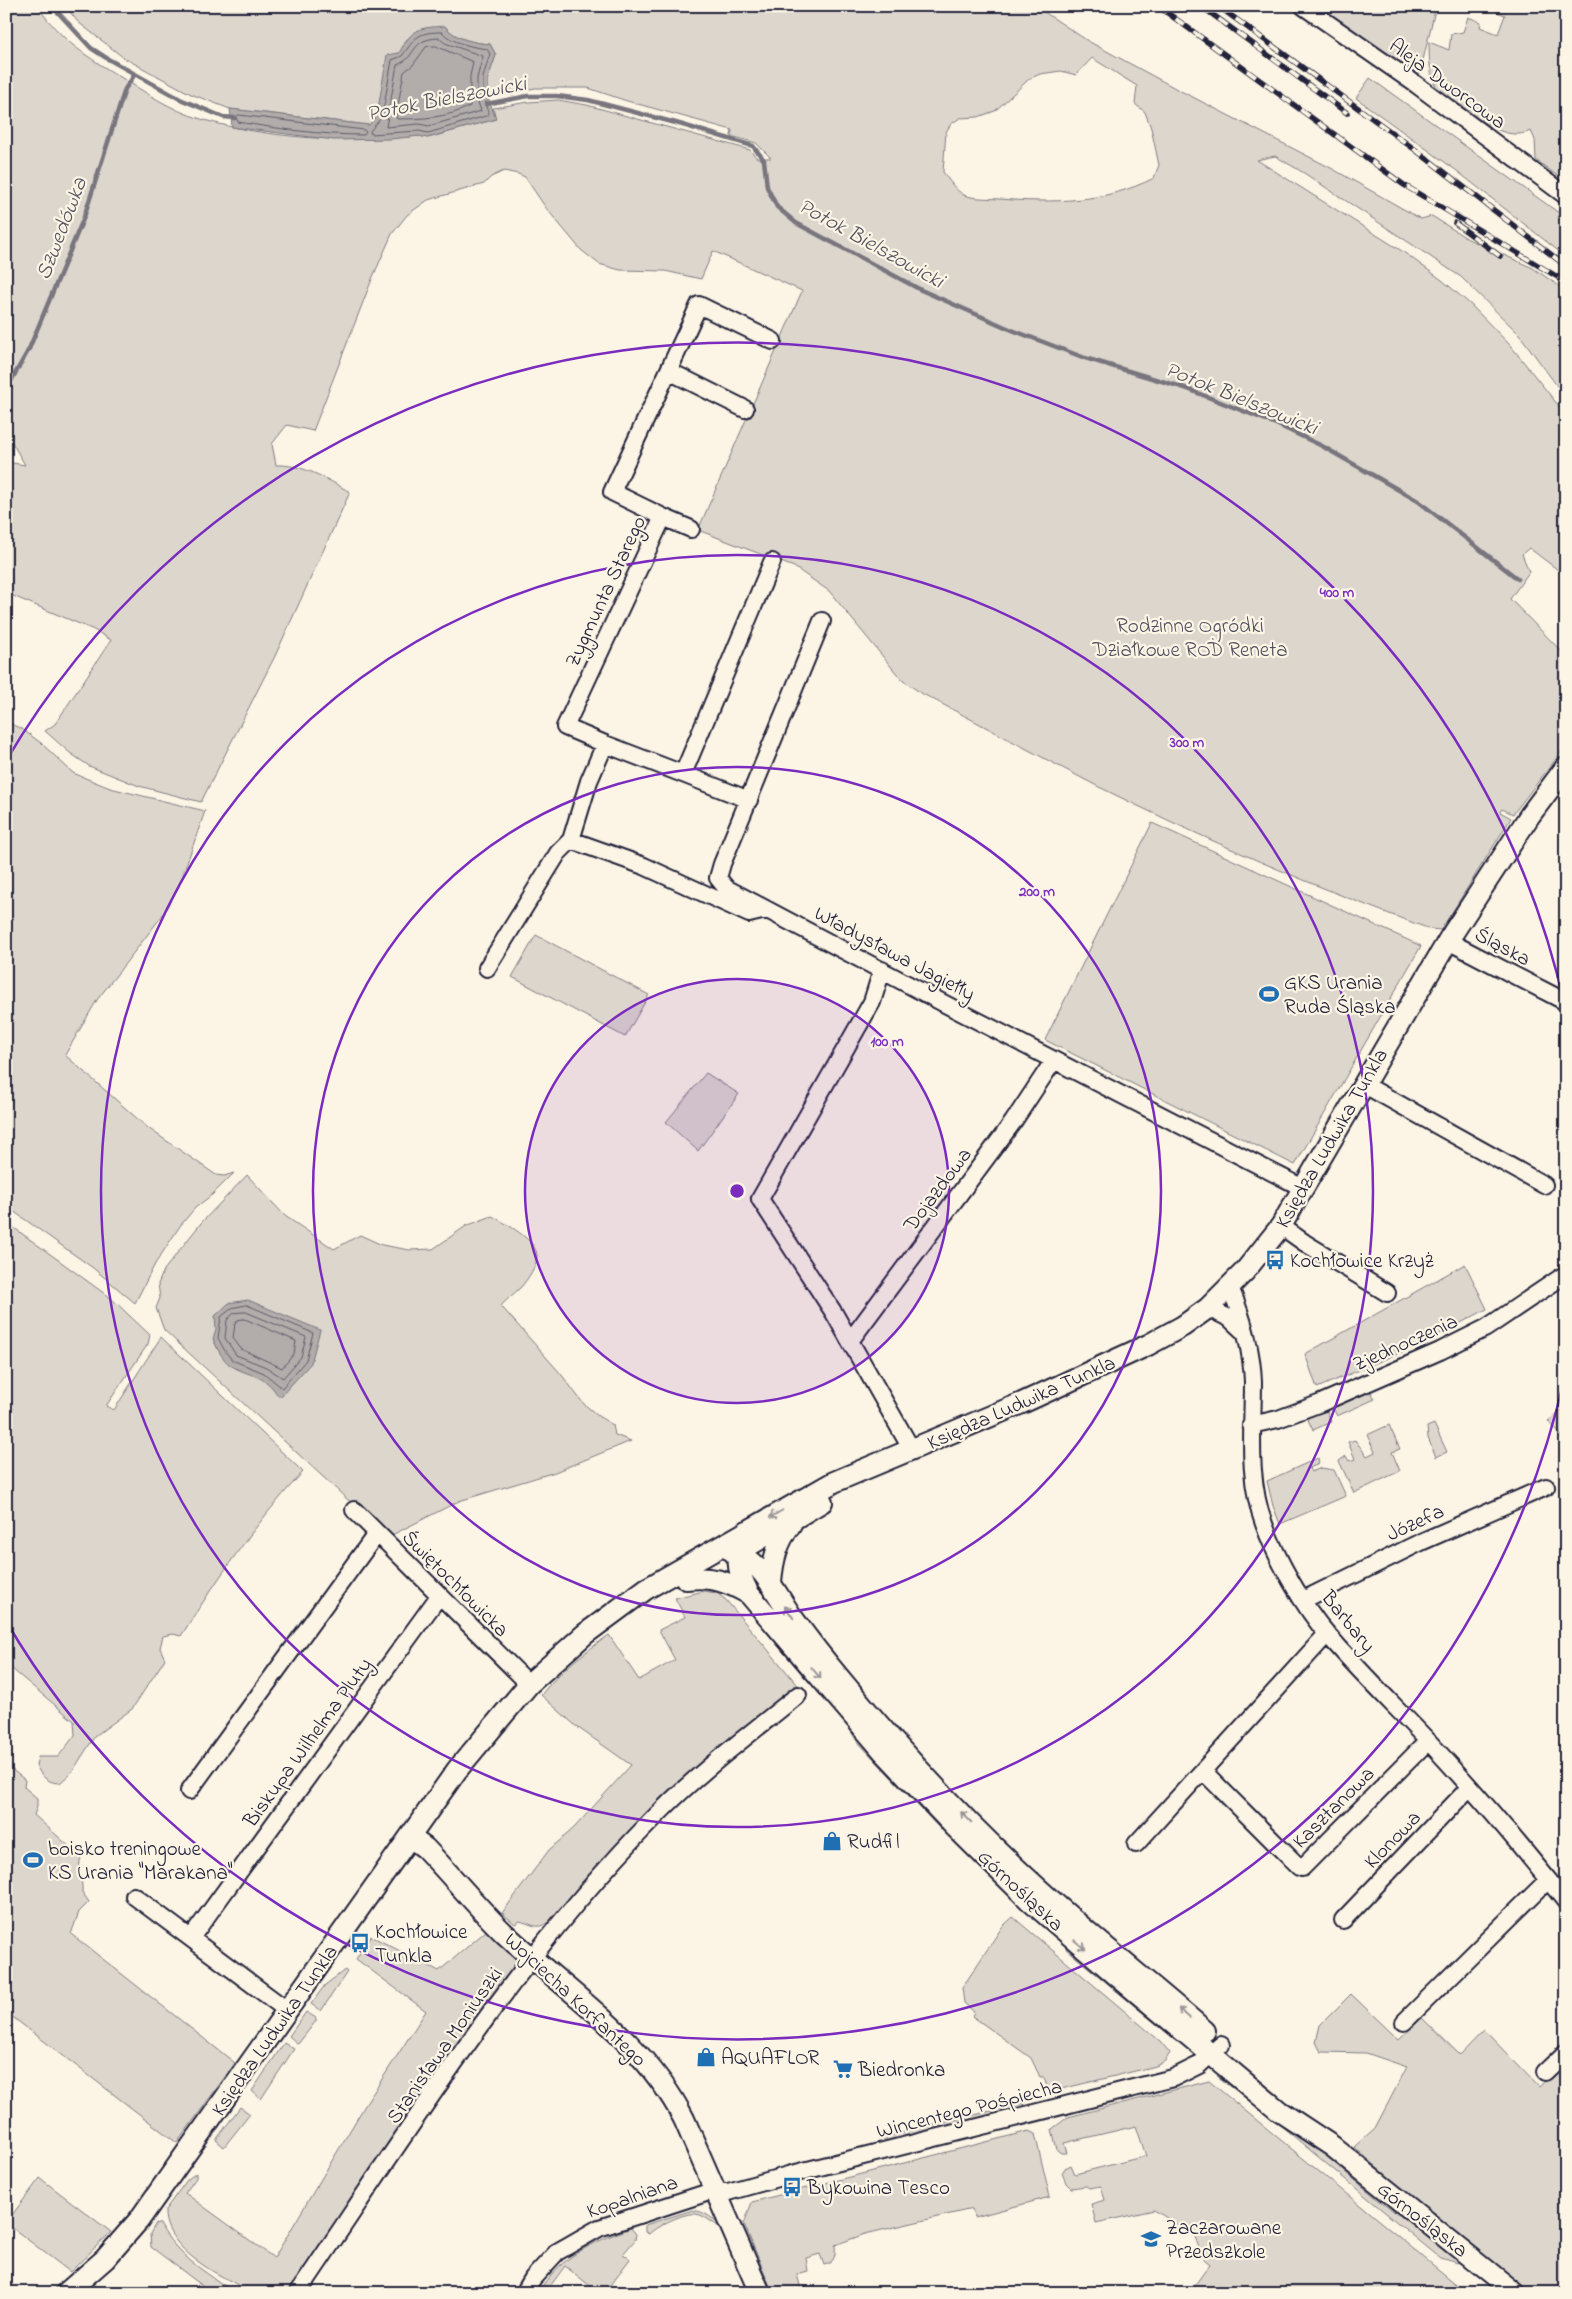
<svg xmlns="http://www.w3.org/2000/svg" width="1572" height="2299" font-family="'Indie Flower',sans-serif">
  <rect width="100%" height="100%" fill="#fcf5e5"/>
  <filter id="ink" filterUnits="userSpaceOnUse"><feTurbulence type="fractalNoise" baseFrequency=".02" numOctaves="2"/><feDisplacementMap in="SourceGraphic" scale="10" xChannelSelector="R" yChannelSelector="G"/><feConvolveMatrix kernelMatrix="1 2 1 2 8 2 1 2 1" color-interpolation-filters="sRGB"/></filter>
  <g filter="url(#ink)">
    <path fill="#dcd6cc" stroke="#7f7c84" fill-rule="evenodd" d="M6,6H37C63,41 80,52 117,75C144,91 170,110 201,119C268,139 350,143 420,136L428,138L496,119L493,108L528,102L558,100L587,105L750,150L757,158H771L756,143L731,136L732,130L627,101L588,88H535L488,98V78L496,55L490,44C475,43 454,39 445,26L407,39C396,58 389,78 382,97C378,108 378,117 369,125L230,109L191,94L124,58L78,22L65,6H1035L1088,41L1175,88L1331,168L1421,219L1432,216L1468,239L1533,268L1566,291V398L1519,334L1461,277L1304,173L1275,156L1257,160L1402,251L1442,280L1470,304L1510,345L1566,415V576L1529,548L1522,554L1529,572L1510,599L1566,656V746L1513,814L1502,809L1500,812L1511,818L1441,930L1430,929C1316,888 1204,839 1095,785C1037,755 979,723 921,693L902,680L829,591L794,567L698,530L802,291L713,251L701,279L665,271L620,270L599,264L581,250L546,208L525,177L518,174L504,171L491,177L484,184L428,200L407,215L392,234L372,279L313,431L287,425L272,444L276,465C303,464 327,479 350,492L275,656L201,802L139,786L89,766L70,753L45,731L55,724L111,640L94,630L6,593V462L25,465L6,432ZM1092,58L1137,86L1135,104L1145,112L1151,128L1159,165L1154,178C1105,203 1052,203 999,199C988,198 974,199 964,195C955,190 949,180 943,172L946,132L951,124L960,118L978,117L995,111L1029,79L1040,74L1061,71L1076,75Z
      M1299,6H1436L1417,85Z
      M1482,6H1566V182L1536,160L1535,140L1531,131C1505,142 1482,121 1462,106C1455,102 1445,97 1439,91C1429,78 1429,57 1429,42L1449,50L1451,34L1463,32L1468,17L1481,22L1480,27L1498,34L1505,15L1497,12L1498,9L1493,7L1491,10Z
      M1370,78L1566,218V257L1457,171L1356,98Z
      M6,722L22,729L41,743L73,773L110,788L205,811L179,886L162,916L97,1000L65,1055L148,1128L216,1175L224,1176L234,1173L213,1194L195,1208L180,1226L155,1264L135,1303L93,1268L6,1206Z
      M1152,823L1421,946L1295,1165L1045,1040Z
      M536,935L649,995L625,1037L512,977Z
      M706,1073L739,1094L698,1151L666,1122Z
      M247,1175L285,1216L334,1249L360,1235L382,1245L410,1250L433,1249L466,1226L492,1216C505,1223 537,1240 537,1256C537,1266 527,1280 521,1287C515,1293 507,1299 501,1306L561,1374L583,1403L598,1416L613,1425L615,1435L631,1441L555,1472L459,1501L388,1537L164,1330L156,1308L160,1298L158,1284L164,1270L201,1223Z
      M6,1222L112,1299L150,1335L148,1344L106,1406L114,1410L161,1337L303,1472C256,1522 218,1578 181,1636L173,1634L163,1636L160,1648L165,1659L132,1709L95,1736L72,1772L60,1783C47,1783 41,1776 36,1765L38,1757H58L75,1735L74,1721L6,1664Z
      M1465,1264L1487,1309L1423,1343L1317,1388L1305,1354Z
      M1370,1390L1375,1399L1337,1416L1332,1406Z
      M1566,1407V1440L1548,1421Z
      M1326,1409L1331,1422L1313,1430L1306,1416Z
      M1434,1424L1447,1452L1436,1457L1428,1438L1427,1427Z
      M1389,1425L1400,1449L1392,1452L1400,1471L1354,1493L1339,1461L1346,1456L1349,1461L1355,1459L1348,1442L1355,1440L1367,1456L1375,1452L1367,1435Z
      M1318,1458L1319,1464L1309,1468L1311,1472L1321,1468L1334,1470L1346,1496L1280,1524L1273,1506L1267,1481Z
      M704,1591L716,1593L725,1599L802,1690L555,1918C537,1930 539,1927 520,1921L515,1924L502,1913L549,1850L574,1828L631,1765L577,1727L541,1695C559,1671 584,1653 609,1635L639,1680L675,1660L659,1630L685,1617L675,1598Z
      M746,1603L943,1827L941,1830L856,1740L844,1719L815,1686L805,1678L746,1607Z
      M6,1768H10L25,1780L24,1787L37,1798V1807L34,1815L81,1857C77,1869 83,1879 82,1892L89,1902L79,1912L71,1934L235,2063L177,2143L6,2012Z
      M1013,1917L1160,2041L1170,2053L1165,2061L1156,2066L1053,2091L1046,2084L1044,2077H1040L1031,2058L972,2016L974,2012L964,2003L962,1988L1002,1927Z
      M486,1931L522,1962C438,2068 365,2180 291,2293H247C239,2284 230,2281 221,2276C197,2263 163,2239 165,2210L187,2180L196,2173V2178L185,2193L274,2258L364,2107L426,2011L356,1959L371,1936L439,1971Z
      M1069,1945L1178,2039L1179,2043L1066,1949Z
      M345,1970L347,1972L321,2011L311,2004L325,1985Z
      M1351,1994L1399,2040L1422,2018L1460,2055L1484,2030L1539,2087L1566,2059V2293H1527L1439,2221L1354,2147L1375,2128L1407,2067L1366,2053L1321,2052L1316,2042L1320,2025Z
      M306,2012L316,2018V2021L298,2044L289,2036Z
      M284,2043L294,2049L261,2099L252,2091Z
      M1217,2076H1222L1266,2106L1386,2206L1453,2251L1457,2263L1440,2258L1263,2111Z
      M1209,2081L1467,2293H1189L1210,2264L1205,2260L1193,2234L1154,2210L1096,2223L1091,2204L1105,2200L1101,2186L1089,2188L1086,2186L1071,2188L1066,2183L1062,2173L1065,2168L1071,2165L1075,2174L1146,2156L1136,2126L1064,2143L1067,2153H1061L1057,2150L1052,2129L1068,2117Z
      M1024,2103L1022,2108L887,2143L886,2139L888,2136Z
      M240,2107L250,2114L224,2147L216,2140Z
      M1029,2131L1035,2134L1050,2197L975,2217L972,2209L865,2234L835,2245C836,2254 835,2263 824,2265L820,2254L806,2258L808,2271L797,2274L802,2293H773L744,2224L752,2202Z
      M40,2178L111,2232L70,2272L6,2223Z
      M693,2210C705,2212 714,2218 721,2228C714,2224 704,2215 696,2214C684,2212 657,2226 649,2234L645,2232V2225Z
      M156,2223L160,2224C172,2248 193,2264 215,2279C221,2284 229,2287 234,2293H212L151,2247L150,2234Z
      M631,2228L636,2234L635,2240L623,2254L630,2259L604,2293H599L565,2266L545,2293H538C559,2257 593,2242 631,2228Z"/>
    <path fill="#b2adab" stroke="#78757e" d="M445,26C454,39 475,43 490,44L496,55L488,78V97L496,119L427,138L419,136L391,139L334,140L232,127L230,109L369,125L377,115L387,55L399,53C413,28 417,28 445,26Z
      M248,1300L320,1330L311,1363L281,1396H278C266,1374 249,1377 230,1365C222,1359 217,1348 213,1339L216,1329L215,1316L229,1303Z"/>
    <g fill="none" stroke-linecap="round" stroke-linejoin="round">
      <path stroke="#5c5a68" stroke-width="1" d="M442,32C451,43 473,47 487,49L490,54L483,77V97L489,115L428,133L419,131L371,134L370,131L382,117L392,60L402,56C416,37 417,32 442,32Z
        M439,38L445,43L483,56L477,78V99L481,111L429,126L419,124L386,127L397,65C419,56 409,39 439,38Z
        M436,46L473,62L470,76V106C448,118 421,119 397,119L396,116L404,72L413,65L426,47Z
        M239,115L364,130L366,132L364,135C321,135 280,129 238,122L236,117Z
        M247,1305L313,1333L306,1360L282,1388L264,1373L232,1360L225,1351L218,1338L221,1317L232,1308Z
        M246,1312L306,1337L301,1357L283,1378L266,1367L236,1355L225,1338L227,1320L234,1313Z
        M245,1319L296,1341L294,1354L282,1368L241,1349L233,1338L235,1324L238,1320Z"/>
      <path stroke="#78757e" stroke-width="4.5" d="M52,6L91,48L108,59L180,99L223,117L235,118
        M486,104L528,96H557L588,100L676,123L753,146L764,160L767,187L777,207L796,223L921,290L1012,330L1085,358L1185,388L1276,424L1322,446L1418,501L1518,579
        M6,390L29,349L84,217L125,89L135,74"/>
      <defs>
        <path id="minor" d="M1303,6L1417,85L1566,196
          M669,371L745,409
          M663,517L691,529
          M822,621L722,864L718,878L726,888L945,1004L1303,1188
          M605,744L683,774L772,562
          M683,774L749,800
          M571,840L589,781L605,744L565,727L663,517L612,492L699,305L773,341
          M1448,941L1566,1002
          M487,968L558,853L571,840L644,866L749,914L766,910
          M882,970L872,1002L760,1199L834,1313L912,1450
          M1363,1084L1544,1185
          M1281,1226L1305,1243L1387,1293
          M1230,1287C1242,1316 1252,1351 1253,1382C1253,1430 1247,1478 1264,1524C1276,1558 1304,1608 1328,1635C1360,1672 1395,1706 1429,1742C1477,1793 1522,1847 1566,1902
          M1208,1308L1229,1318L1243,1331
          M850,1341L1013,1122L1054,1060
          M1251,1425L1278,1419L1321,1403L1440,1351L1486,1328L1566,1274
          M354,1510L529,1684
          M1303,1600L1421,1542L1546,1487
          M1203,1771L1299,1867L1302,1868L1428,1741
          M189,1791L377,1533
          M1136,1844L1327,1634
          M134,1896L288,2011
          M1343,1920L1470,1787
          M191,1938L439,1596
          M1404,2022L1548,1880
          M1545,2072L1566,2052
          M298,2293C410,2128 516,1957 657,1815C700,1771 750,1734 798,1695
          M524,2293L533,2278L557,2252L599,2228L709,2192H728L788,2175L1173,2078L1199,2065L1221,2045"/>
        <path id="tertiary" d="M747,1531C736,1559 735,1567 749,1594L884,1752L954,1826L1030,1901L1116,1975L1279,2111L1332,2146L1515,2293
          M728,1549C763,1559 775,1594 795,1621C810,1642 826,1662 842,1681C903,1755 970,1827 1042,1892C1095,1940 1151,1984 1205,2031
          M735,1554L822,1502
          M686,1579C710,1576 727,1581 749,1594
          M771,1582C773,1559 777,1543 791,1524
          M410,1837L425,1848C452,1876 477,1907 505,1934C568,1993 644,2040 684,2119L760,2293
          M66,2293L105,2259L139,2220L457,1770L529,1684L585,1634L646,1589L834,1482L1022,1403L1148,1345L1183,1326L1208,1308L1245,1271L1281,1226L1449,939L1530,815L1566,767"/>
      </defs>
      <use href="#minor" stroke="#22223b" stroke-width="20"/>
      <use href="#tertiary" stroke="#22223b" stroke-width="24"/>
      <use href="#minor" stroke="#fcf5e5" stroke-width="16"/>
      <use href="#tertiary" stroke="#fcf5e5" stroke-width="20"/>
      <defs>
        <path id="rail" d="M1158,6L1404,185L1566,282
          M1201,6L1347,113
          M1218,6L1417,151L1566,266
          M1455,223L1500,256"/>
      </defs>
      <use href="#rail" stroke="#22223b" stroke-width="5.5"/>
      <use href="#rail" stroke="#fcf5e5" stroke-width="4" stroke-dasharray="11" stroke-linecap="butt"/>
    </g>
    <defs><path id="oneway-shaft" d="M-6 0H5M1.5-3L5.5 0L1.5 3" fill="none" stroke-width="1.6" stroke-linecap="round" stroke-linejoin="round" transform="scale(1.25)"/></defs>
    <g stroke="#9a9698">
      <use href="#oneway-shaft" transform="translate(776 1514) rotate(150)"/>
      <use href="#oneway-shaft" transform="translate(789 1612) rotate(-125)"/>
      <use href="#oneway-shaft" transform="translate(816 1673) rotate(51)"/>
      <use href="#oneway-shaft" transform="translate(966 1817) rotate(-135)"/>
      <use href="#oneway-shaft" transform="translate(1080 1945) rotate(40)"/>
      <use href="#oneway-shaft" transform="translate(1184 2013) rotate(-139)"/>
    </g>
  </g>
  <circle cx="737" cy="1191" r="212" fill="#7b2cbf" fill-opacity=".12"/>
  <g fill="none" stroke="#7b2cbf" stroke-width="2.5">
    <circle cx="737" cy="1191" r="212"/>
    <circle cx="737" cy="1191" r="424"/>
    <circle cx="737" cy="1191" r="636"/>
    <path d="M1565 1375A848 848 0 0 1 6 1621M6 761A848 848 0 0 1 1565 1007"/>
  </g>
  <defs>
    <symbol id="stadium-bare" viewBox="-9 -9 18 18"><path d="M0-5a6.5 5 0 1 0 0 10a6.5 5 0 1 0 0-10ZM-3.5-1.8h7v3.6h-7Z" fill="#1f6fb2" stroke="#fcf5e5" stroke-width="2.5" paint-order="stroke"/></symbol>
    <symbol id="bus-bare" viewBox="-9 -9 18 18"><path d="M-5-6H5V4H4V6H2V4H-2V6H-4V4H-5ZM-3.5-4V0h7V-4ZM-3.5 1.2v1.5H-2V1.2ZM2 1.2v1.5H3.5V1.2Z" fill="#1f6fb2" stroke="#fcf5e5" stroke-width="2.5" paint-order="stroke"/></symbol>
    <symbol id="shop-bare" viewBox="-9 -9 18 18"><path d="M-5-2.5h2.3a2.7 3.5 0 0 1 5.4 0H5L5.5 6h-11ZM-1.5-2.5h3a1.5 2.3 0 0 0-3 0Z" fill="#1f6fb2" stroke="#fcf5e5" stroke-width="2.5" paint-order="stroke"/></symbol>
    <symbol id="supermarket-bare" viewBox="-9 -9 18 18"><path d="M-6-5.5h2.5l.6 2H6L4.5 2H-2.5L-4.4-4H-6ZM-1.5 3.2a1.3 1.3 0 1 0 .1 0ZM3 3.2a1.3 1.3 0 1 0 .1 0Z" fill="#1f6fb2" stroke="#fcf5e5" stroke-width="2.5" paint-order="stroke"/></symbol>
    <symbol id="school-bare" viewBox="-9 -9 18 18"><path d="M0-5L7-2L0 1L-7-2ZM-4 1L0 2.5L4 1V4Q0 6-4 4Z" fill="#1f6fb2" stroke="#fcf5e5" stroke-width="2.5" paint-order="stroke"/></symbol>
  </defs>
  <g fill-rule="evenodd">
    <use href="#stadium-bare" x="1255" y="980" width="28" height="28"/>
    <use href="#bus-bare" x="1261" y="1246" width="28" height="28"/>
    <use href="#shop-bare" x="818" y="1827" width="28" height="28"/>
    <use href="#stadium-bare" x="19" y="1846" width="28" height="28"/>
    <use href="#bus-bare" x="346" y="1929" width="28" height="28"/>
    <use href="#shop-bare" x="692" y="2043" width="28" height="28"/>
    <use href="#supermarket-bare" x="829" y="2055" width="28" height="28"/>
    <use href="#bus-bare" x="778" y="2173" width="28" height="28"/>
    <use href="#school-bare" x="1137" y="2225" width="28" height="28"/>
  </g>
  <g text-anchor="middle" stroke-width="4.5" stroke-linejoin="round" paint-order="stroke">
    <g font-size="21" fill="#22223b" stroke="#fcf5e5">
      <text transform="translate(1448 83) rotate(36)" y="7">Aleja Dworcowa</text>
      <text transform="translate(605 591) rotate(-65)" y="7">Zygmunta Starego</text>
      <text transform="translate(1503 946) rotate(28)" y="7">Śląska</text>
      <text transform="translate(895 953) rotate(28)" y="7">Władysława Jagiełły</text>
      <text transform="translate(1331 1138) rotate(-60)" y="7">Księdza Ludwika Tunkla</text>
      <text transform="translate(937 1189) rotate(-53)" y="7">Dojazdowa</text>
      <text transform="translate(1405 1342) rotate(-24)" y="7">Zjednoczenia</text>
      <text transform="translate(1021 1402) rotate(-24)" y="7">Księdza Ludwika Tunkla</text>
      <text transform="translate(1415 1522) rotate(-25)" y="7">Józefa</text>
      <text transform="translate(456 1583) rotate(45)" y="7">Świętochłowicka</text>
      <text transform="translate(1349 1621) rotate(51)" y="7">Barbary</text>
      <text transform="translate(307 1742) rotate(-54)" y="7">Biskupa Wilhelma Pluty</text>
      <text transform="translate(1333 1807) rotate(-45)" y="7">Kasztanowa</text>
      <text transform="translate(1392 1839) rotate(-46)" y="7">Klonowa</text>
      <text transform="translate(1021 1890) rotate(43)" y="7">Górnośląska</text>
      <text transform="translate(576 1999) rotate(43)" y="7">Wojciecha Korfantego</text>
      <text transform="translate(274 2030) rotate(-55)" y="7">Księdza Ludwika Tunkla</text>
      <text transform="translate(444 2045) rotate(-55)" y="7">Stanisława Moniuszki</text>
      <text transform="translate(969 2108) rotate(-14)" y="7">Wincentego Pośpiecha</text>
      <text transform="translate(632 2196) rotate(-19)" y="7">Kopalniana</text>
      <text transform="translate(1423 2219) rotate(38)" y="7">Górnośląska</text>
    </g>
    <g font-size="21" fill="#504f5f" stroke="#fcf5e5">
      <text x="1190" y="632">Rodzinne Ogródki<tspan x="1190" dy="24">Działkowe ROD Reneta</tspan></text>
    </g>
    <g font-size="21" fill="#22223b" stroke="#fcf5e5" text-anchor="start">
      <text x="1284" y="989">GKS Urania<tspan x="1284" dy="24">Ruda Śląska</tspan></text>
      <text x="1290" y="1267">Kochłowice Krzyż</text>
      <text x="847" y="1848">Rudfil</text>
      <text x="48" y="1855">boisko treningowe<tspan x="48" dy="24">KS Urania "Marakana"</tspan></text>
      <text x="375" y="1938">Kochłowice<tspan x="375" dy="24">Tunkla</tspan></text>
      <text x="721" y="2064">AQUAFLOR</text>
      <text x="858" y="2076">Biedronka</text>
      <text x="807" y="2194">Bykowina Tesco</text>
      <text x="1166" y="2234">Zaczarowane<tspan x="1166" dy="24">Przedszkole</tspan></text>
    </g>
    <g font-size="22" font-style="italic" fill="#545362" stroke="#fcf5e5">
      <text transform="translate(446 97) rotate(-11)" y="8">Potok Bielszowicki</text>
      <text transform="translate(60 228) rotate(-69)" y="8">Szwedówka</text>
      <text transform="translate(872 242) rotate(29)" y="8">Potok Bielszowicki</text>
      <text transform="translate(1242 397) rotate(22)" y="8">Potok Bielszowicki</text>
    </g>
  </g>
  <circle cx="737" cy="1191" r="8" fill="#7b2cbf" stroke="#fcf5e5" stroke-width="2.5"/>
  <g font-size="15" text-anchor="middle" font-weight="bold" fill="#7b2cbf" stroke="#fcf5e5" stroke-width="4.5" stroke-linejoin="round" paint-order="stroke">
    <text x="1337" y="597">400 m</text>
    <text x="1187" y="747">300 m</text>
    <text x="1037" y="896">200 m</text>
    <text x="887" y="1046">100 m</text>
  </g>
  <rect width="1572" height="2299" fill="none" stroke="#fcf5e5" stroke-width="25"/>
  <rect x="12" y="12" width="1547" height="2274" fill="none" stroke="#22223b" stroke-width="2" filter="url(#ink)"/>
</svg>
